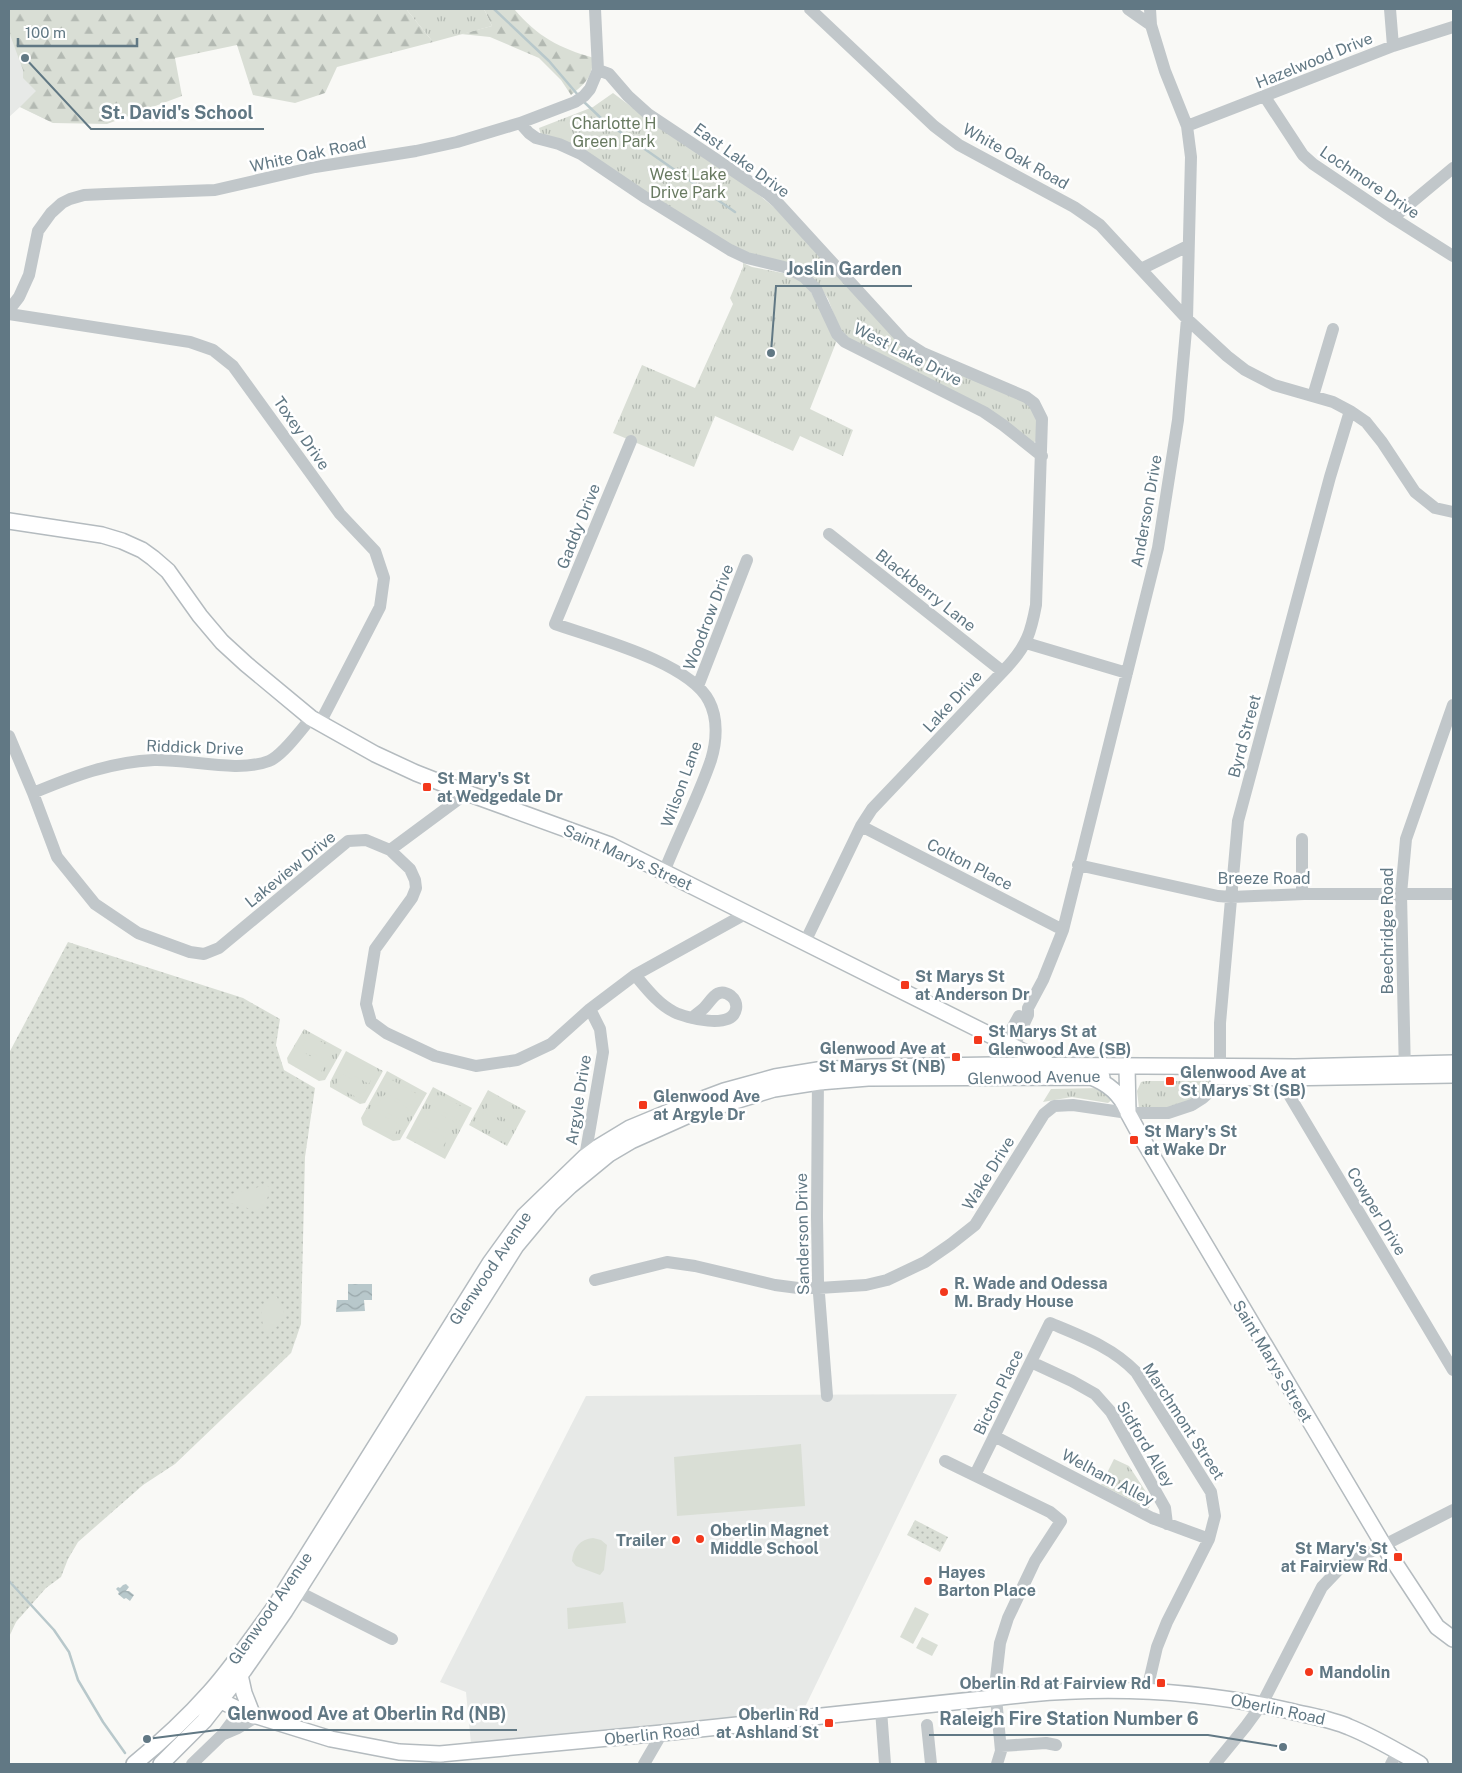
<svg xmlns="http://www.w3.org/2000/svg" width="1462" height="1773" font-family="'Public Sans',sans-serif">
  <defs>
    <pattern id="grass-dots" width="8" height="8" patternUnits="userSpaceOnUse" patternTransform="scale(1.25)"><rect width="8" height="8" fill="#d9ded5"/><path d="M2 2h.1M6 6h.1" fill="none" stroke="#b3b9b2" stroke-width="1.8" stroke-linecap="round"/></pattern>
    <pattern id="forest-firs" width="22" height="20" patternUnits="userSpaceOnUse" patternTransform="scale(1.25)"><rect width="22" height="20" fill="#d9ded5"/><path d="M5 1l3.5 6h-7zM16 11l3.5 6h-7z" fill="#b3b9b2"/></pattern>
    <pattern id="park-tufts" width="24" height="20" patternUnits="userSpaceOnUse" patternTransform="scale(1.25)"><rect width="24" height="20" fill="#d9ded5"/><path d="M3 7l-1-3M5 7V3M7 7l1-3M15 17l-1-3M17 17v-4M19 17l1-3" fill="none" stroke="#b3b9b2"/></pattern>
    <pattern id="water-waves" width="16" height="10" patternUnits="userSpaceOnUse" patternTransform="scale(1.25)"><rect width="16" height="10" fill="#b8c8cb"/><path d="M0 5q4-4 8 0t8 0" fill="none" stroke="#99a7aa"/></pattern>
  </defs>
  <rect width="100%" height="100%" fill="#f9f9f6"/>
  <path fill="#e7e9e7" d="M9,9L53,123L20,107L9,117Z
    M957,1394L805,1707L787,1713L471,1744L466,1692L440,1682L586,1396Z"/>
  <path fill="url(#grass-dots)" d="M68,942L243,998L280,1019L276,1045L284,1070L315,1088L305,1157L301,1324L291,1353L175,1464L143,1485L78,1542L68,1559L61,1577L46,1588L16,1622L9,1637V1053Z
    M915,1520L948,1537L940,1552L907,1535Z"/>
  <path fill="url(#forest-firs)" d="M9,9H406L433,42L337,67L325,93L295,103L253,95L237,45L175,58L182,96L107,124L53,123L20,107L36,91L23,78V70L9,32Z
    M484,9H514C538,37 559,48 594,58C591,78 587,82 571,95L561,80L539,58L490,37L461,34L492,26Z"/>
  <path fill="url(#park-tufts)" d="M406,9H484L492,26L433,42Z
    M613,93L657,126L754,191L775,208L897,338L1029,403L1036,409L1039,440L1032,443L853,342L839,328L828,299L821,288L746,254L541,135L539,128L593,107Z
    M743,263L752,267L788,274L806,283L837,340L810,409L853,430L843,456L800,436L793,451L715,416L694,467L613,433L642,365L695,388L733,304L730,298L743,267Z
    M304,1029L342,1050L325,1080L319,1081L288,1063L287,1058Z
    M346,1051L383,1071L365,1103L360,1104L330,1087V1082Z
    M387,1071L427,1093L400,1140L393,1141L363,1125L361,1118Z
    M1146,1081H1209L1213,1086L1187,1103L1162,1110L1139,1108L1137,1091L1141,1082Z
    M433,1087L472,1108L445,1159L406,1138Z
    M1101,1088L1114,1098L1108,1103L1072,1097L1043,1102L1051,1089Z
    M488,1090L526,1111L507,1146L469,1125Z
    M1114,1459L1129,1466L1152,1501L1148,1509L1101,1485Z"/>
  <path fill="#d9ded5" d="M309,1035L334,1049L327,1061L302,1047Z
    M301,1051L325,1064L319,1076L294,1062Z
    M350,1058L375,1072L369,1084L344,1070Z
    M342,1074L367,1087L360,1099L335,1086Z
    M392,1080L417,1094L410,1106L385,1092Z
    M439,1094L464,1108L458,1120L433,1106Z
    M384,1095L409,1109L402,1121L377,1107Z
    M492,1097L517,1111L511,1122L486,1109Z
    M431,1109L456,1123L449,1135L424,1121Z
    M375,1111L400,1125L394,1136L369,1123Z
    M484,1112L509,1126L502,1138L477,1124Z
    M422,1125L447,1139L441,1151L416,1137Z
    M264,1184L269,1187C269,1199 265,1207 255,1212L243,1206L229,1203V1198L231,1194L242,1191L252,1190Z
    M271,1295L277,1297L286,1317L269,1335L265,1334C263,1330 262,1317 261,1311Z
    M801,1444L805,1506L677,1516L674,1457Z
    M593,1538L601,1540L607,1545L604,1570L600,1575L576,1566L572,1561C573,1548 580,1539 593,1538Z
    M623,1602L626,1623L568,1629L567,1608Z
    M915,1607L929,1614L913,1644L900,1637Z
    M922,1637L938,1645L932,1656L916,1648Z"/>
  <path fill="url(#water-waves)" d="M348,1284H372V1300H364L365,1311L336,1312L337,1300H348Z
    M126,1584L129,1587L126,1591H129L134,1595L130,1601L126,1598L124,1599L118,1594L119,1592L116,1589L118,1587L120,1588L123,1585Z"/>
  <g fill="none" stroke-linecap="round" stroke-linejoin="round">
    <path stroke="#b8c8cb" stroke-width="2.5" d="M494,9L549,61L578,95
      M583,101L603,120L735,212
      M9,1581L54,1630L69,1652L78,1680L103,1722L125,1753"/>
    <defs>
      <path id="major" d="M9,521L102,535L122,541L142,550L153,558L168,571L200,616L222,642L246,664L311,718L375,754L416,773L467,793L610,845L1048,1064
        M1127,1067L1128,1113L1140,1135L1387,1551L1437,1627L1453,1639
        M1091,1077C1107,1083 1120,1093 1127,1110
        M1217,1077L1279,1078L1453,1075
        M240,1675L244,1693L253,1716
        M214,1694L221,1701L244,1712L331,1739L399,1752L440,1754L662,1733L1029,1694C1117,1686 1204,1691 1290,1711C1310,1716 1331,1719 1349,1727C1374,1737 1397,1751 1420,1764
        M134,1764C161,1742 187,1718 210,1692C234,1665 254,1635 276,1605L490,1263L524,1216L585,1157L597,1148L630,1128L676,1109L724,1091L775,1077L818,1070L871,1067L994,1065L1295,1067L1453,1063
        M161,1764L204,1721L244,1670L285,1611L516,1246L551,1204L570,1186L609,1154L631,1141L689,1115L774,1089L819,1082L868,1078L1102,1077"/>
    </defs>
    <use href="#major" stroke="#b4bbbf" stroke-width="18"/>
    <path stroke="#c1c7ca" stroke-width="12" d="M810,9L934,126L959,145L1074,207L1100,225L1187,319L1227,356L1245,370L1274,385L1333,402L1350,411L1366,422L1382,442L1415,492L1435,508L1453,512
      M1128,9L1151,25
      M1390,9L1393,46
      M598,70L609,74L628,96L648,114L768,194L777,202L904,341L923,353L1026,397L1034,403L1042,419L1036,605C1031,632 1027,645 1008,666L872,809L861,826L805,942
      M1265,97L1303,155L1313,164L1393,218L1453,256
      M520,123L529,133L536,138L559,144L581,154L646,198L730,250L747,258L788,268L804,277L816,289L837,334L845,342L984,412L1003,425L1042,456
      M1187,126L1393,46L1453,27
      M1393,218L1453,168
      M1141,269L1188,246
      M9,310L19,297L29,275L38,231L51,213L62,203L70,199L84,195L106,194L215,190L315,167L416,151L457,142L520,123L575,102L584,96L590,89L598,70L595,9
      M9,314L190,342L213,350L233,366L340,514L375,551L384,578L380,607L320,723
      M1313,396L1333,329
      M631,441L555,624C595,638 689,662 709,701C718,718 717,741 711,760C698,798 679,834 664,872
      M829,534L1002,671
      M1026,643L1127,673
      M698,686L747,560
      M9,736L33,793L57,857L95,904L138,933L190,952L204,954L219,948L348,841L366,840L390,850L410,869L415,880L416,888L412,898L375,949L366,1004L371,1022L386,1033L435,1056L476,1066L517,1060L551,1044L590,1009L635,975L747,913
      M33,793C74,776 110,762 154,760C189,759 238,773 269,761C282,756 302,729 311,718
      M861,826L1063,930
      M390,850L467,793
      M1078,865L1218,896L1231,897L1304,894H1453
      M1302,894V839
      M635,975C646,988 658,1004 674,1012C686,1018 732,1030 736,1009C737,1004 735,999 731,996C717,986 712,1000 704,1008C701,1011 696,1014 692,1018
      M1004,1043L1019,1016
      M1015,1047L1016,1041L1028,1015V1008L1043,980L1063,930L1158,548L1178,420L1187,319L1191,157L1187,126L1165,71L1151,25L1150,9
      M1279,1071V1078L1453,1370
      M818,1073L817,1217L818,1281L827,1396
      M1405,1074L1401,894L1406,839L1453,705
      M587,1161L585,1157L603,1052L600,1029L590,1009
      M595,1280L667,1262L695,1266L775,1285L798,1288H819L866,1285L887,1280L925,1262L951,1244L975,1225L1044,1114L1054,1106L1073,1105L1128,1113H1168L1192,1105L1203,1098L1220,1082V1023L1238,821L1330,477L1350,411
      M1031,1362L1072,1381L1095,1394L1111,1412L1165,1508L1167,1524
      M994,1436L1152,1518L1209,1539
      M945,1461L1050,1512L1061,1521L1035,1561L1008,1618L1000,1643L995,1687L1001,1751L997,1764
      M975,1475L1050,1323C1081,1336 1112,1347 1136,1372L1211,1492L1215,1516L1209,1539L1167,1622L1157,1647L1147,1690
      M297,1591L392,1639
      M881,1710L885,1764
      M927,1725L931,1764
      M224,1734L238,1728L256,1717
      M1001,1746L1046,1743L1056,1745
      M192,1764L222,1735L240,1711
      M437,1764L440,1754
      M644,1764L662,1733
      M1215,1764L1246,1726L1262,1704L1322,1587L1341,1567L1453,1510
      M1391,1764L1398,1751"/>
    <use href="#major" stroke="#fff" stroke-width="15"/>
  </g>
  <g fill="#f3381c" stroke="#fff" stroke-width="2">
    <rect x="422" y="782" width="10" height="10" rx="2.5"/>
    <rect x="900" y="980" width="10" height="10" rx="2.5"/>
    <rect x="973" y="1035" width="10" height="10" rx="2.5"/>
    <rect x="951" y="1052" width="10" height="10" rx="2.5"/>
    <rect x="1165" y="1076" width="10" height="10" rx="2.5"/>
    <rect x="638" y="1100" width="10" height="10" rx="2.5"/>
    <rect x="1129" y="1135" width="10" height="10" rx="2.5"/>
    <circle cx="944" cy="1292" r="5"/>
    <circle cx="700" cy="1539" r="5"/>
    <circle cx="676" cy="1540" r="5"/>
    <rect x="1393" y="1552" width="10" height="10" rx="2.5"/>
    <circle cx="928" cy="1581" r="5"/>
    <circle cx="1309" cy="1672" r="5"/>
    <rect x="1156" y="1678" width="10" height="10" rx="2.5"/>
    <rect x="824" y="1718" width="10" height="10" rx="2.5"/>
  </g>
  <g text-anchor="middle" stroke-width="5" stroke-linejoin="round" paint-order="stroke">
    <g font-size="16" fill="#617884" stroke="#fff">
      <text transform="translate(1314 60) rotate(-22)" y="6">Hazelwood Drive</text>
      <text transform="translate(308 154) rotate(-12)" y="6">White Oak Road</text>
      <text transform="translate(1016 156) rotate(29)" y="6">White Oak Road</text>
      <text transform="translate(742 160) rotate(36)" y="6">East Lake Drive</text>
      <text transform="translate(1370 182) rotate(34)" y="6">Lochmore Drive</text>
      <text transform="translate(908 354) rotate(27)" y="6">West Lake Drive</text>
      <text transform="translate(302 433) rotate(55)" y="6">Toxey Drive</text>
      <text transform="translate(1146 511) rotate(-80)" y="6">Anderson Drive</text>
      <text transform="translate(578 526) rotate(-68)" y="6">Gaddy Drive</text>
      <text transform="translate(926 590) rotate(38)" y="6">Blackberry Lane</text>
      <text transform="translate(708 617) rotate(-69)" y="6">Woodrow Drive</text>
      <text transform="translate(952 701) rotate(-47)" y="6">Lake Drive</text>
      <text transform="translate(1244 736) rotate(-75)" y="6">Byrd Street</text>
      <text transform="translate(195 747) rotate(2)" y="6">Riddick Drive</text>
      <text transform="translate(681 784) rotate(-70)" y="6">Wilson Lane</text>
      <text transform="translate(628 857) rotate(24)" y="6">Saint Marys Street</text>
      <text transform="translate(970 864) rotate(27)" y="6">Colton Place</text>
      <text transform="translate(290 869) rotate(-39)" y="6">Lakeview Drive</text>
      <text x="1264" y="884">Breeze Road</text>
      <text transform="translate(1387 931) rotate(-90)" y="6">Beechridge Road</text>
      <text transform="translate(1034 1077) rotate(-1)" y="6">Glenwood Avenue</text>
      <text transform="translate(578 1100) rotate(-81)" y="6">Argyle Drive</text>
      <text transform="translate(988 1173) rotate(-58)" y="6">Wake Drive</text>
      <text transform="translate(1377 1211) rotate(59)" y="6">Cowper Drive</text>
      <text transform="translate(802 1234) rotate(-91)" y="6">Sanderson Drive</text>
      <text transform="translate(490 1268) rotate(-56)" y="6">Glenwood Avenue</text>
      <text transform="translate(1273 1361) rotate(59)" y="6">Saint Marys Street</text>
      <text transform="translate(998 1392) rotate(-64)" y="6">Bicton Place</text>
      <text transform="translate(1184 1421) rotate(57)" y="6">Marchmont Street</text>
      <text transform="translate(1146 1444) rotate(59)" y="6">Sidford Alley</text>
      <text transform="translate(1108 1477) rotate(28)" y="6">Welham Alley</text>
      <text transform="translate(270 1608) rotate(-55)" y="6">Glenwood Avenue</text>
      <text transform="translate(1278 1709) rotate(12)" y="6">Oberlin Road</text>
      <text transform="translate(652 1734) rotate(-6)" y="6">Oberlin Road</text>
    </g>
    <g font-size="16" fill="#687a61" stroke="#fff">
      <text x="614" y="129">Charlotte H<tspan x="614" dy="18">Green Park</tspan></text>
      <text x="688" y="180">West Lake<tspan x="688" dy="18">Drive Park</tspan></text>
    </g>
    <g font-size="16" font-weight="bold" fill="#617884" stroke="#fff" text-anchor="start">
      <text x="437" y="784">St Mary's St<tspan x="437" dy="18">at Wedgedale Dr</tspan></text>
      <text x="915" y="982">St Marys St<tspan x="915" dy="18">at Anderson Dr</tspan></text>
      <text x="988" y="1037">St Marys St at<tspan x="988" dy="18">Glenwood Ave (SB)</tspan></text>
      <text x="946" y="1054" text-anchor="end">Glenwood Ave at<tspan x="946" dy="18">St Marys St (NB)</tspan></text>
      <text x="1180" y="1078">Glenwood Ave at<tspan x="1180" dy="18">St Marys St (SB)</tspan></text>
      <text x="653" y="1102">Glenwood Ave<tspan x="653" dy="18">at Argyle Dr</tspan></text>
      <text x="1144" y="1137">St Mary's St<tspan x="1144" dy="18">at Wake Dr</tspan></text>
      <text x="954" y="1289">R. Wade and Odessa<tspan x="954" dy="18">M. Brady House</tspan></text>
      <text x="710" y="1536">Oberlin Magnet<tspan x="710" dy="18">Middle School</tspan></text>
      <text x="666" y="1546" text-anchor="end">Trailer</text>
      <text x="1388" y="1554" text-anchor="end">St Mary's St<tspan x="1388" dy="18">at Fairview Rd</tspan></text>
      <text x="938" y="1578">Hayes<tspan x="938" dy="18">Barton Place</tspan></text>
      <text x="1319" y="1678">Mandolin</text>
      <text x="1151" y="1689" text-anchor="end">Oberlin Rd at Fairview Rd</text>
      <text x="819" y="1720" text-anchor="end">Oberlin Rd<tspan x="819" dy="18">at Ashland St</tspan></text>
    </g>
  </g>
  <path fill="none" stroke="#617884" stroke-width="2" d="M25 58L91 129H264M771 353L776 286H912M147 1739L217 1730H517M1283 1747L1208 1735H929"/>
  <g fill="#617884" stroke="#fff" stroke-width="2">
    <circle cx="25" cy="58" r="5"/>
    <circle cx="771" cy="353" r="5"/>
    <circle cx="147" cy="1739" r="5"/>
    <circle cx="1283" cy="1747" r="5"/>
  </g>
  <g font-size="18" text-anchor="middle" font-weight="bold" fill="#617884" stroke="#fff" stroke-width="5" stroke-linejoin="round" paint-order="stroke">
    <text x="177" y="119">St. David's School</text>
    <text x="844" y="275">Joslin Garden</text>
    <text x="367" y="1720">Glenwood Ave at Oberlin Rd (NB)</text>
    <text x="1069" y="1725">Raleigh Fire Station Number 6</text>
  </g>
  <rect width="1462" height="1773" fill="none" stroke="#617884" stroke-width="20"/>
  <path d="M18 38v8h119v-8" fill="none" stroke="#617884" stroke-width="2.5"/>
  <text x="25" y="38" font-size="15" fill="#617884" stroke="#ffffff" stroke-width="4" paint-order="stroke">100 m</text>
</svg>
